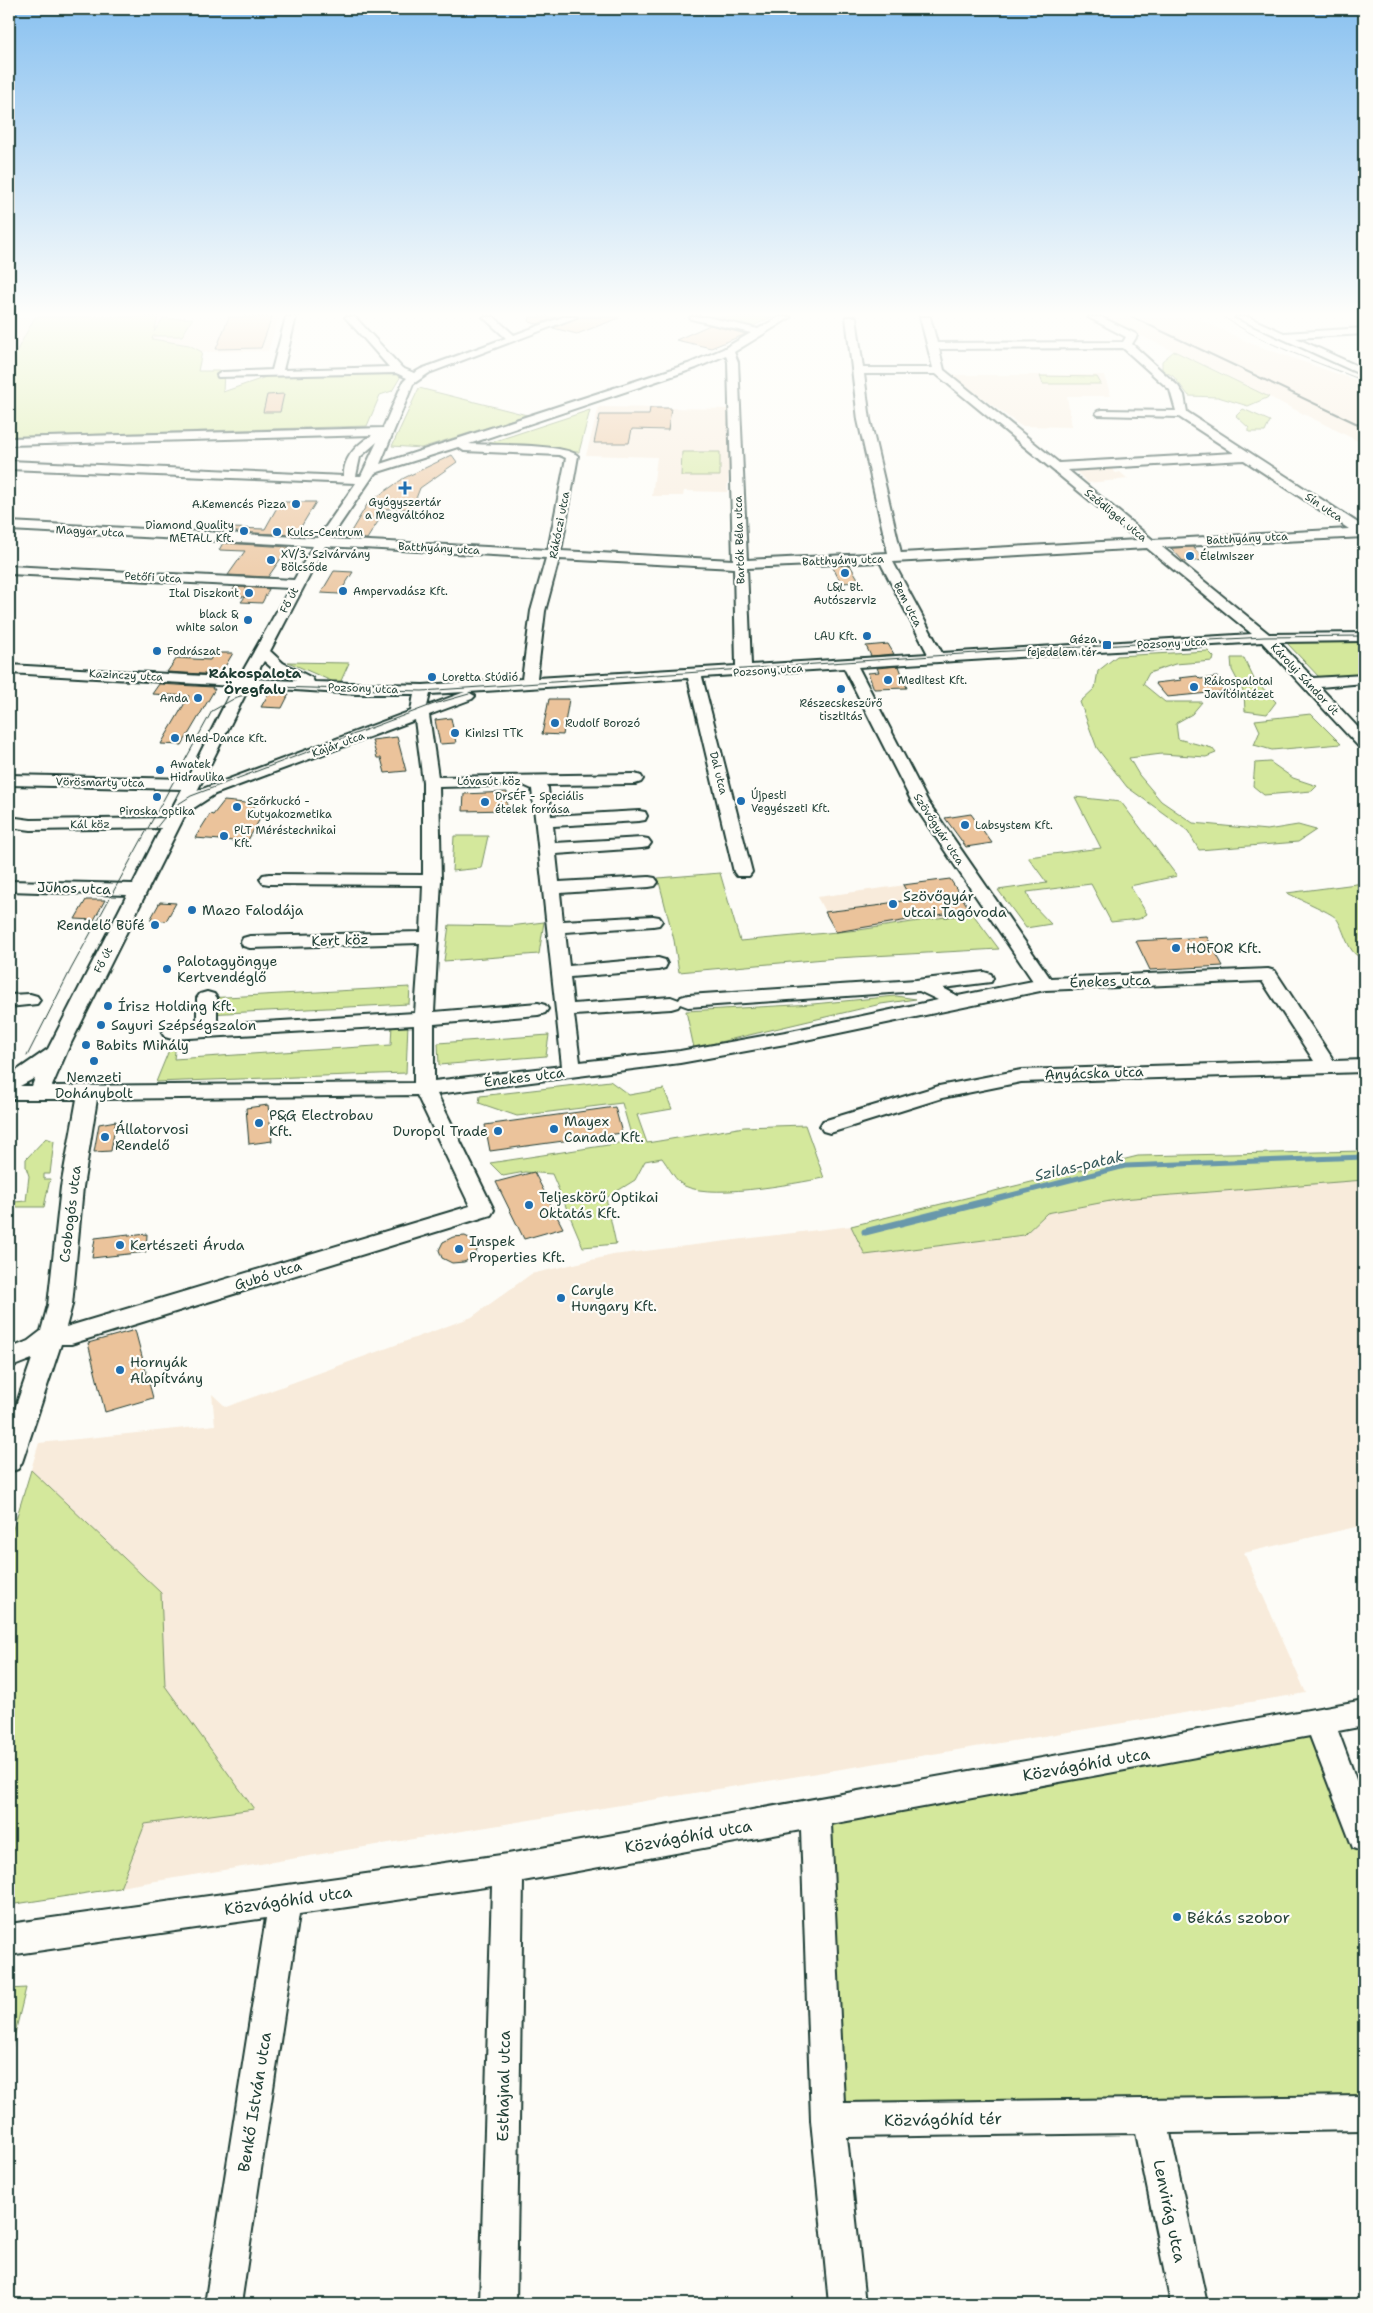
<svg xmlns="http://www.w3.org/2000/svg" width="1373" height="2313" font-family="'Shantell Sans',sans-serif">
  <rect width="100%" height="100%" fill="#fdfcf7"/>
  <filter id="ink" filterUnits="userSpaceOnUse"><feTurbulence type="fractalNoise" baseFrequency=".02" numOctaves="2"/><feDisplacementMap in="SourceGraphic" scale="10" xChannelSelector="R" yChannelSelector="G"/><feConvolveMatrix kernelMatrix="1 2 1 2 8 2 1 2 1" color-interpolation-filters="sRGB"/></filter>
  <g filter="url(#ink)">
    <path fill="#f8ebdb" d="M9,317H35L9,365Z
      M158,317H279L268,351L202,352L189,345L152,339Z
      M1100,317L1197,318L1252,344L1364,383V444L1219,372Z
      M951,375H1104L1111,396H1067L1072,427L1021,426Z
      M599,407L733,409V433L727,492L684,491L683,496H652L657,457L586,455Z
      M1111,468L1116,473L1120,472L1128,479L1088,483L1076,471Z
      M950,879L972,913L836,932L817,897Z
      M1364,1180V1525L1244,1553L1306,1693L9,1905V1542L39,1443L215,1425L212,1394L226,1407L472,1317L531,1274L613,1255L851,1226L866,1255L1024,1235L1047,1213L1121,1199Z"/>
    <path fill="#d4e89c" stroke="#7a9268" d="M35,317H158L154,332L163,319L193,318L182,336H153L152,339L189,345L202,352L198,371H224L223,392L269,376L389,372L401,376L392,391L380,395L367,426L9,437V365Z
      M708,317H772L751,327Z
      M1174,351L1269,397L1248,406L1218,397L1189,396L1173,376L1162,370V361Z
      M1040,376L1097,377L1101,384H1043Z
      M419,388L527,415L421,448L392,446Z
      M1243,409L1270,421L1265,432H1249V428L1236,416Z
      M590,410L579,452L477,447Z
      M682,452H720V476H681Z
      M1308,640H1364V675L1320,678L1286,642Z
      M1208,651L1214,657L1213,661L1175,664L1149,673L1143,684L1165,702H1202L1192,714L1176,723L1178,739L1212,748L1216,753L1206,757L1162,754L1129,758L1139,775L1161,801L1193,823L1267,830L1298,825L1316,830L1298,842L1199,850L1188,831L1127,787L1097,748L1080,702L1095,688L1098,671L1117,656Z
      M1231,658H1244L1254,679L1276,702L1267,714L1245,711L1244,693L1232,670Z
      M288,662L349,663L340,683H336Z
      M1311,714L1341,744L1272,750L1254,745L1260,731L1255,720Z
      M1270,762L1293,778L1317,786L1312,791L1264,795L1253,786L1255,763Z
      M1075,797L1121,802L1177,876L1130,886L1147,914L1139,919L1111,922L1091,884L1027,892L1032,904L1051,924L1026,928L998,890L1047,883L1028,857L1101,848Z
      M454,836H488L481,868L452,871Z
      M720,873L740,941L859,930L972,913L999,949L836,958L679,972L674,940L658,878Z
      M1364,883V958C1347,956 1345,929 1336,918C1330,912 1297,898 1287,893Z
      M544,922L539,954L444,961L449,925L510,926Z
      M410,987L409,1004L206,1014L207,998Z
      M896,996L916,999L881,1004L694,1048L686,1011L813,1004Z
      M392,1023H408L406,1073L156,1082L174,1038L177,1037L174,1059L391,1045Z
      M549,1035L546,1056L439,1065L438,1043Z
      M610,1081L629,1095L664,1089L672,1109L637,1115L647,1143L744,1127L805,1125L824,1178C796,1183 702,1202 680,1183C673,1176 668,1166 662,1158L645,1161L635,1180L606,1198L616,1244L583,1247L552,1174L525,1172L503,1176L490,1163L615,1144L632,1138L622,1103L517,1116L479,1103L480,1096Z
      M46,1138L54,1141L50,1174H44V1179H50L44,1207H12L14,1202L26,1201L29,1176L26,1167V1159Z
      M1364,1151V1180L1121,1199L1047,1213L1024,1235L865,1255L851,1226L1138,1156Z
      M31,1470L161,1593L165,1686L254,1809L145,1824L120,1888L9,1905V1542Z
      M1321,1721L1327,1745L1364,1838V2113L828,2120L817,1812Z
      M26,1988L9,2058V1989Z"/>
    <g fill="none" stroke-linecap="round" stroke-linejoin="round">
      <path stroke="#6998ab" stroke-width="5" d="M984,1202L1125,1166L1364,1157"/>
      <path stroke="#6998ab" stroke-width="7" d="M865,1232L988,1201"/>
    </g>
    <path fill="#ebc39b" stroke="#1f3d34" d="M229,317H272L261,348L216,349Z
      M530,317H558L537,324L529,322Z
      M579,317H618L619,318L577,334L553,328Z
      M710,325L746,334L711,348L676,340Z
      M284,394L280,412H263L267,395Z
      M650,408H671L668,430L632,429L629,443H594L600,415H649Z
      M452,455L457,462L420,488L412,509H386L367,539L347,538L368,503L404,478Z
      M280,502H316L296,535L230,532L232,528L265,529Z
      M223,543L289,547L268,577L228,575L245,551L219,550Z
      M1193,547L1205,560L1184,562L1171,548Z
      M850,565L860,582L841,583L832,566Z
      M334,571L353,572L339,594L321,593Z
      M235,587L261,588L269,589L262,603L241,602L245,597L229,596Z
      M888,644L894,654L871,656L866,646Z
      M214,653H233L220,675L167,672L177,658L210,660Z
      M899,666L907,688L874,689L868,673L879,672L877,668Z
      M1197,676L1200,679L1217,677L1230,691L1167,697L1155,683L1182,680L1179,678Z
      M159,684L213,687L212,689H215L182,745L161,744L189,696L152,694Z
      M269,693L289,694L282,708L261,707Z
      M549,699H569L563,735L542,734Z
      M451,718L456,743L440,744L435,720Z
      M397,737L406,771L385,773L381,758H377L372,740Z
      M507,792V810L463,811L464,794Z
      M224,801L256,804L247,816L261,817L247,842L195,838L210,814L213,815Z
      M971,814L992,843L966,847L945,818Z
      M950,879L972,913L946,917L944,914L836,932L825,912L883,905L882,904L909,900L911,899L903,885Z
      M86,900H105L94,920L75,919Z
      M160,902L176,903L166,921L150,920Z
      M1207,937L1223,966L1150,970L1136,941Z
      M268,1105L272,1141L249,1144L246,1108Z
      M615,1107L622,1133L490,1151L485,1125Z
      M116,1121L111,1151L94,1152L99,1124Z
      M534,1172L563,1228L524,1239L496,1182Z
      M129,1234V1236L147,1234L146,1252L92,1258L95,1238Z
      M465,1236L475,1241L478,1248L474,1257L464,1262L452,1263L442,1258L439,1250L443,1242L453,1237Z
      M135,1330L153,1398L105,1412L88,1343Z"/>
    <g fill="none" stroke-linecap="round" stroke-linejoin="round">
      <defs>
        <path id="minor" d="M286,317H296L283,370L389,367L345,317H355L402,368L414,373L421,369L506,338L483,317H494L514,335L563,317H577L429,373L413,384L380,464L688,364L723,349L751,333L691,319L690,317H707L758,329L779,317H791L734,352L738,362L747,560L888,553L858,420L846,317H856L863,368H933L920,317H930L937,343L1123,342L1126,337L1088,317H1101L1136,334L1137,336L1132,344L1178,386L1184,395L1187,412L1364,527V537L1162,547L1269,634L1364,633V641L1279,642L1313,678L1364,675V683L1320,687L1364,734V748L1358,746L1262,642L858,667L928,802L1050,978L1268,969L1275,971L1334,1061L1364,1060V1072L1021,1082L942,1098L830,1133L823,1131L820,1126L823,1121L939,1086L1021,1070L1314,1061L1262,981L1045,990L791,1043L680,1063L437,1094L494,1210L491,1215L71,1344H61L22,1462L18,1469L9,1472V1426L32,1359L9,1368V1349L28,1341L41,1331L48,1305L61,1187L77,1099H9V1076L48,1049L127,895L9,891V881L133,884L161,828L31,830L9,827V817L31,820L167,818L182,789L9,785V775L187,779L234,686L9,673V665L239,678L290,588L9,574V566L294,580L313,546L9,530V522L318,538L356,483L9,469V461L344,476C343,457 358,444 372,435L9,445V438L383,428L403,382L407,378L396,373L218,377L217,375L222,372L272,370ZM1123,348L1170,390L1176,411L1102,410L1098,411L1096,413L1098,415L1179,417L1234,453L1059,463L944,370L939,349ZM726,355L728,362L733,560L561,551L578,456C567,444 489,445 469,444L696,368ZM864,374H936L1138,540L901,553L870,420ZM377,442L361,476H356L360,457ZM458,447L464,451L559,455L566,458L548,550L330,539L375,473ZM1244,460L1349,529L1153,540L1068,470ZM325,546L546,558L531,611L522,679L423,685L314,682L312,678L283,663L270,651ZM1147,548L1252,634L942,653L893,562ZM559,559L734,568L736,666L537,678L545,611ZM880,562L928,654L751,665L747,568ZM264,661L273,669L296,681L253,679ZM844,668L912,802L1033,981L958,996L943,988L991,982L993,978L991,974L984,972L916,980L688,995L681,997L679,1000L671,997L573,1004L570,977L658,970L665,968L667,964L665,960L658,958L569,966L565,932L653,926L659,925L662,921L659,917L653,916L563,921L560,893L649,887L655,886L658,882L655,878L649,877L559,882L556,854L642,848L648,847L651,843L648,839L642,838L555,843L553,826L639,821L645,820L647,816L645,812L639,811L551,816L548,788L546,785L635,784L641,782L643,779L641,776L635,774L438,777L429,715L472,699L475,696L468,692L688,678L734,872L737,876H749L752,872L702,677ZM249,687L356,694H414L411,711L197,791ZM465,692L462,693L427,706L430,694ZM415,720L423,782V875L269,874L263,875L260,879L263,883L269,884L423,885L421,932L250,936L243,938L241,942L243,946L250,948L420,943L415,1013L217,1025V998L214,994L207,992L200,994L197,998V1026L165,1029L162,1033L165,1037L172,1039L414,1025V1083L52,1086L67,1051L186,813L215,794ZM523,785L532,789L562,1066L434,1081V1024L538,1015L545,1013L548,1009L545,1005L538,1003L434,1012L441,880L439,787ZM919,991L938,1000L791,1031L680,1051L580,1062L574,1015L671,1009L678,1007L680,1004L688,1007ZM35,1078L32,1086H20ZM417,1095L470,1206L66,1327L72,1305L83,1187L97,1099Z
          M1235,317H1248L1284,333L1364,328V334L1296,338L1364,369V376Z
          M30,994L37,996L40,1000L37,1004L9,1007V995Z
          M1364,1700V1726L1338,1731L1364,1801V1852L1353,1848L1310,1736L831,1824L844,2103L1364,2096V2130L1170,2133L1207,2304H1171L1136,2133L847,2137L865,2304H829L811,2120L801,1830L523,1881L516,2304H480L492,1886L299,1914L241,2304H205L266,1918L9,1955V1924L508,1854Z"/>
      </defs>
      <use href="#minor" stroke="#1f3d34" stroke-width="4"/>
      <use href="#minor" fill="#fdfcf7" fill-rule="evenodd"/>
      <path stroke="#1f3d34" stroke-width="1" d="M1224,317C1262,344 1320,363 1364,381
        M156,828L172,808L191,796L434,704L469,694
        M27,1056L71,969L212,711L237,697L274,687L422,691L991,652L1264,637L1364,636"/>
      <path stroke="#1f3d34" stroke-width="2" d="M1132,317L1364,427"/>
    </g>
  </g>
  <linearGradient id="sky" x2="0" y2="1"><stop stop-color="#89c1f0"/><stop offset="0.49" stop-color="#fefefb"/><stop offset="1" stop-color="#fefefb" stop-opacity="0"/></linearGradient>
  <rect width="1373" height="641" fill="url(#sky)"/>
  <g fill="#1f6fb2" stroke="#fdfcf7" stroke-width="2">
    <path d="M402.5 480.5h5v5h5v5h-5v5h-5v-5h-5v-5h5z"/>
    <circle cx="296" cy="504" r="5"/>
    <circle cx="244" cy="531" r="5"/>
    <circle cx="277" cy="532" r="5"/>
    <circle cx="1190" cy="556" r="5"/>
    <circle cx="271" cy="560" r="5"/>
    <circle cx="845" cy="573" r="5"/>
    <circle cx="343" cy="591" r="5"/>
    <circle cx="249" cy="593" r="5"/>
    <circle cx="248" cy="620" r="5"/>
    <circle cx="867" cy="636" r="5"/>
    <rect x="1102" y="640" width="10" height="10" rx="2.5"/>
    <circle cx="157" cy="651" r="5"/>
    <circle cx="432" cy="677" r="5"/>
    <circle cx="888" cy="680" r="5"/>
    <circle cx="1194" cy="687" r="5"/>
    <circle cx="841" cy="689" r="5"/>
    <circle cx="198" cy="698" r="5"/>
    <circle cx="555" cy="723" r="5"/>
    <circle cx="455" cy="733" r="5"/>
    <circle cx="175" cy="738" r="5"/>
    <circle cx="160" cy="770" r="5"/>
    <circle cx="157" cy="797" r="5"/>
    <circle cx="741" cy="801" r="5"/>
    <circle cx="485" cy="802" r="5"/>
    <circle cx="237" cy="807" r="5"/>
    <circle cx="965" cy="825" r="5"/>
    <circle cx="224" cy="836" r="5"/>
    <circle cx="893" cy="904" r="5"/>
    <circle cx="192" cy="910" r="5"/>
    <circle cx="155" cy="925" r="5"/>
    <circle cx="1176" cy="948" r="5"/>
    <circle cx="167" cy="969" r="5"/>
    <circle cx="108" cy="1006" r="5"/>
    <circle cx="101" cy="1025" r="5"/>
    <circle cx="86" cy="1045" r="5"/>
    <circle cx="94" cy="1061" r="5"/>
    <circle cx="259" cy="1123" r="5"/>
    <circle cx="554" cy="1129" r="5"/>
    <circle cx="498" cy="1131" r="5"/>
    <circle cx="105" cy="1137" r="5"/>
    <circle cx="529" cy="1205" r="5"/>
    <circle cx="120" cy="1245" r="5"/>
    <circle cx="459" cy="1249" r="5"/>
    <circle cx="561" cy="1298" r="5"/>
    <circle cx="120" cy="1370" r="5"/>
    <circle cx="1177" cy="1917" r="5"/>
  </g>
  <g text-anchor="middle" stroke-width="4.5" stroke-linejoin="round" paint-order="stroke">
    <g font-size="11" fill="#1f3d34" stroke="#fdfcf7" text-anchor="start">
      <text x="405" y="506" text-anchor="middle">Gyógyszertár<tspan x="405" dy="13">a Megváltóhoz</tspan></text>
      <text x="286" y="508" text-anchor="end">A.Kemencés Pizza</text>
      <text x="234" y="529" text-anchor="end">Diamond Quality<tspan x="234" dy="13">METALL Kft.</tspan></text>
      <text x="287" y="536">Kulcs-Centrum</text>
      <text x="281" y="558">XV/3. Szivárvány<tspan x="281" dy="13">Bölcsőde</tspan></text>
      <text x="1200" y="560">Élelmiszer</text>
      <text x="845" y="591" text-anchor="middle">L&amp;L Bt.<tspan x="845" dy="13">Autószerviz</tspan></text>
      <text x="353" y="595">Ampervadász Kft.</text>
      <text x="239" y="597" text-anchor="end">Ital Diszkont</text>
      <text x="238" y="618" text-anchor="end">black &amp;<tspan x="238" dy="13">white salon</tspan></text>
      <text x="857" y="640" text-anchor="end">LAU Kft.</text>
      <text x="1097" y="643" text-anchor="end">Géza<tspan x="1097" dy="13">fejedelem tér</tspan></text>
      <text x="167" y="655">Fodrászat</text>
      <text x="442" y="681">Loretta Stúdió</text>
      <text x="898" y="684">Meditest Kft.</text>
      <text x="1204" y="685">Rákospalotai<tspan x="1204" dy="13">Javítóintézet</tspan></text>
      <text x="188" y="702" text-anchor="end">Anda</text>
      <text x="841" y="707" text-anchor="middle">Részecskeszűrő<tspan x="841" dy="13">tisztitás</tspan></text>
      <text x="565" y="727">Rudolf Borozó</text>
      <text x="465" y="737">Kinizsi TTK</text>
      <text x="185" y="742">Med-Dance Kft.</text>
      <text x="170" y="768">Awatek<tspan x="170" dy="13">Hidraulika</tspan></text>
      <text x="751" y="799">Újpesti<tspan x="751" dy="13">Vegyészeti Kft.</tspan></text>
      <text x="495" y="800">DrSÉF - Speciális<tspan x="495" dy="13">ételek forrása</tspan></text>
      <text x="247" y="805">Szőrkuckó -<tspan x="247" dy="13">Kutyakozmetika</tspan></text>
      <text x="157" y="815" text-anchor="middle">Piroska optika</text>
      <text x="975" y="829">Labsystem Kft.</text>
      <text x="234" y="834">PLT Méréstechnikai<tspan x="234" dy="13">Kft.</tspan></text>
    </g>
    <g font-size="11" fill="#1f3d34" stroke="#fdfcf7">
      <text transform="translate(1324 507) rotate(34)" y="4">Sín utca</text>
      <text transform="translate(1116 515) rotate(39)" y="4">Sződliget utca</text>
      <text transform="translate(559 525) rotate(-79)" y="4">Rákóczi utca</text>
      <text transform="translate(90 531) rotate(3)" y="4">Magyar utca</text>
      <text transform="translate(1247 538) rotate(-3)" y="4">Batthyány utca</text>
      <text transform="translate(739 540) rotate(-92)" y="4">Bartók Béla utca</text>
      <text transform="translate(439 548) rotate(3)" y="4">Batthyány utca</text>
      <text transform="translate(843 560) rotate(-2)" y="4">Batthyány utca</text>
      <text transform="translate(153 577) rotate(3)" y="4">Petőfi utca</text>
      <text transform="translate(289 600) rotate(-63)" y="4">Fő út</text>
      <text transform="translate(908 604) rotate(63)" y="4">Bem utca</text>
      <text transform="translate(1172 643) rotate(-3)" y="4">Pozsony utca</text>
      <text transform="translate(768 670) rotate(-4)" y="4">Pozsony utca</text>
      <text transform="translate(126 675) rotate(3)" y="4">Kazinczy utca</text>
      <text transform="translate(1305 679) rotate(47)" y="4">Károlyi Sándor út</text>
      <text transform="translate(363 688) rotate(2)" y="4">Pozsony utca</text>
      <text transform="translate(338 744) rotate(-20)" y="4">Kajár utca</text>
      <text transform="translate(719 773) rotate(76)" y="4">Dal utca</text>
      <text x="489" y="785">Lóvasút köz</text>
      <text transform="translate(100 782) rotate(1)" y="4">Vörösmarty utca</text>
      <text transform="translate(90 824) rotate(-1)" y="4">Kál köz</text>
      <text transform="translate(939 829) rotate(57)" y="4">Szövőgyár utca</text>
      <text transform="translate(103 960) rotate(-63)" y="4">Fő út</text>
    </g>
    <g font-size="14" font-weight="bold" fill="#1f3d34" stroke="#fdfcf7">
      <text x="255" y="678">Rákospalota<tspan x="255" dy="16">Öregfalu</tspan></text>
    </g>
    <g font-size="14" fill="#1f3d34" stroke="#fdfcf7">
      <text transform="translate(74 888) rotate(2)" y="5">Juhos utca</text>
      <text transform="translate(340 940) rotate(-2)" y="5">Kert köz</text>
      <text transform="translate(1110 981) rotate(-2)" y="5">Énekes utca</text>
      <text transform="translate(1094 1073) rotate(-2)" y="5">Anyácska utca</text>
      <text transform="translate(524 1077) rotate(-7)" y="5">Énekes utca</text>
      <text transform="translate(70 1214) rotate(-83)" y="5">Csobogós utca</text>
      <text transform="translate(268 1275) rotate(-17)" y="5">Gubó utca</text>
    </g>
    <g font-size="14" fill="#1f3d34" stroke="#fdfcf7" text-anchor="start">
      <text x="903" y="901">Szövőgyár<tspan x="903" dy="16">utcai Tagóvoda</tspan></text>
      <text x="202" y="915">Mazo Falodája</text>
      <text x="145" y="930" text-anchor="end">Rendelő Büfé</text>
      <text x="1186" y="953">HOFOR Kft.</text>
      <text x="177" y="966">Palotagyöngye<tspan x="177" dy="16">Kertvendéglő</tspan></text>
      <text x="118" y="1011">Írisz Holding Kft.</text>
      <text x="111" y="1030">Sayuri Szépségszalon</text>
      <text x="96" y="1050">Babits Mihály</text>
      <text x="94" y="1082" text-anchor="middle">Nemzeti<tspan x="94" dy="16">Dohánybolt</tspan></text>
      <text x="269" y="1120">P&amp;G Electrobau<tspan x="269" dy="16">Kft.</tspan></text>
      <text x="564" y="1126">Mayex<tspan x="564" dy="16">Canada Kft.</tspan></text>
      <text x="115" y="1134">Állatorvosi<tspan x="115" dy="16">Rendelő</tspan></text>
      <text x="488" y="1136" text-anchor="end">Duropol Trade</text>
      <text x="539" y="1202">Teljeskörű Optikai<tspan x="539" dy="16">Oktatás Kft.</tspan></text>
      <text x="469" y="1246">Inspek<tspan x="469" dy="16">Properties Kft.</tspan></text>
      <text x="130" y="1250">Kertészeti Áruda</text>
      <text x="571" y="1295">Caryle<tspan x="571" dy="16">Hungary Kft.</tspan></text>
      <text x="130" y="1367">Hornyák<tspan x="130" dy="16">Alapítvány</tspan></text>
    </g>
    <g font-size="15" font-style="italic" fill="#385b5c" stroke="#fdfcf7">
      <text transform="translate(1079 1166) rotate(-13)" y="5">Szilas-patak</text>
    </g>
    <g font-size="16" fill="#1f3d34" stroke="#fdfcf7">
      <text transform="translate(1086 1764) rotate(-10)" y="6">Közvágóhíd utca</text>
      <text transform="translate(688 1836) rotate(-10)" y="6">Közvágóhíd utca</text>
      <text transform="translate(288 1900) rotate(-8)" y="6">Közvágóhíd utca</text>
      <text transform="translate(503 2086) rotate(-89)" y="6">Esthajnal utca</text>
      <text transform="translate(254 2102) rotate(-81)" y="6">Benkő István utca</text>
      <text transform="translate(943 2119) rotate(-1)" y="6">Közvágóhíd tér</text>
      <text transform="translate(1170 2211) rotate(78)" y="6">Lenvirág utca</text>
    </g>
    <g font-size="16" fill="#1f3d34" stroke="#fdfcf7" text-anchor="start">
      <text x="1187" y="1923">Békás szobor</text>
    </g>
  </g>
  <rect width="1373" height="2313" fill="none" stroke="#fdfcf7" stroke-width="30"/>
  <rect x="15" y="15" width="1343" height="2283" fill="none" stroke="#1f3d34" stroke-width="2" filter="url(#ink)"/>
</svg>
